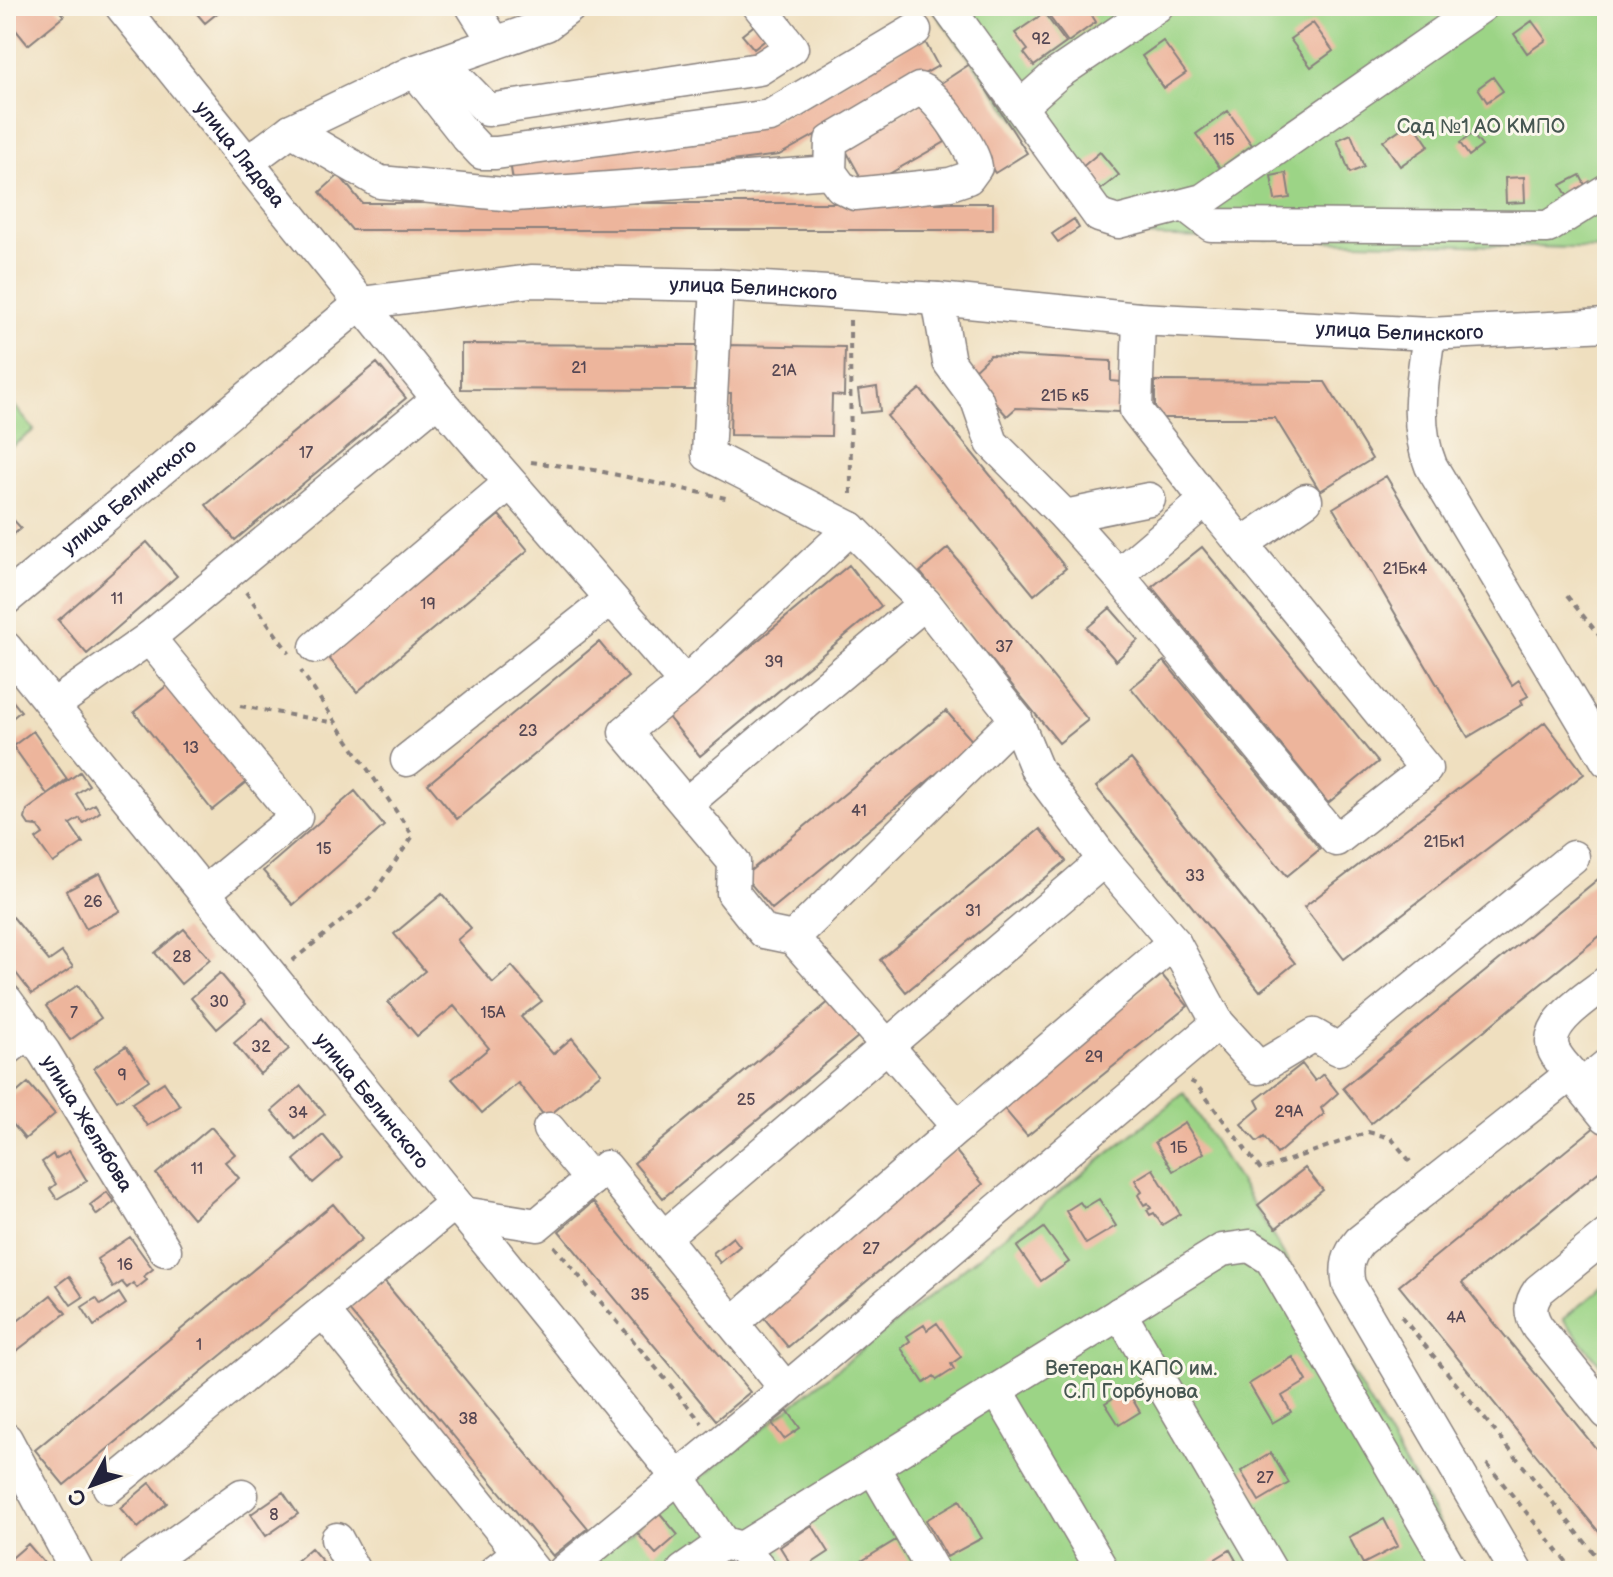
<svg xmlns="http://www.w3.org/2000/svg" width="1613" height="1577" font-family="'Balsamiq Sans',sans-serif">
  <rect width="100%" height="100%" fill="#fbf7ec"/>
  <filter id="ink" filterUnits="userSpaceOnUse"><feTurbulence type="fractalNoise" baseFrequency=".0125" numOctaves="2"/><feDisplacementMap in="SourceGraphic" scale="16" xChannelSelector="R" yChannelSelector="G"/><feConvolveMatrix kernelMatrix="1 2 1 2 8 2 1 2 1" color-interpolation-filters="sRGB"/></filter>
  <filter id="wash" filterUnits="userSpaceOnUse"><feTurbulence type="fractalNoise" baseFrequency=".006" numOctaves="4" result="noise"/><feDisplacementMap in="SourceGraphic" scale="32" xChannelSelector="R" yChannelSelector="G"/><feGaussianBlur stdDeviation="1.8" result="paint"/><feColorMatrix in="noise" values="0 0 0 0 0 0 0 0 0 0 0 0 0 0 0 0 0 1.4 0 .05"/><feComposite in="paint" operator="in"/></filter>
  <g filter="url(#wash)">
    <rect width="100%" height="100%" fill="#efdfbf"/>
    <path fill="#9cd486" stroke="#5f7b60" stroke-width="2" d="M930,6H1607V249L1136,236L1096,226Z
      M6,395L34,430L6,451Z
      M1184,1093L1271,1233L1467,1571H578L687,1489Z
      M1602,1287L1607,1293V1373L1563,1319Z"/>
    <g id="blocks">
      <path fill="#edb59c" d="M6,6H55L64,16L28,45L6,18Z
        M194,6H226L205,23L192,8Z
        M1054,6H1091L1095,11L1091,14L1096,22L1068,42L1046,12Z
        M1044,13L1066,43L1034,66L1024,53L1028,50L1015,33Z
        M1532,21L1546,40L1527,53L1514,34Z
        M757,23L768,38L754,49L742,35Z
        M1313,23L1333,51L1311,67L1290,39Z
        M923,38L938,66L779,155L514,188L509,155L772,122Z
        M1163,41L1186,73L1164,88L1142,56Z
        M970,64L1027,153L995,173L938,85Z
        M1493,77L1503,91L1487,102L1478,88Z
        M923,102L945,142L866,187L844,147Z
        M1228,111L1252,145L1220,168L1196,134Z
        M1412,121L1429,146L1400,166L1383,141Z
        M1351,134L1364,167L1350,173L1337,140Z
        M1472,134L1482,146L1469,156L1460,143Z
        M1100,152L1119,175L1100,190L1081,168Z
        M1286,173L1290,198L1275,200L1271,176Z
        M339,175L362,203H993V230H352L320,192Z
        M1580,175L1586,187L1568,197L1561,185Z
        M1524,177L1525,202L1506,203L1505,178Z
        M1074,219L1079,228L1058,242L1052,234Z
        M461,344L697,345L696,390L461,389Z
        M723,345L845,347L844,396L832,395L831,436L730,435L731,393H723Z
        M990,355L1111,361V381L1121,382L1120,412L1016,408L1007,416L970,374Z
        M377,363L406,398L235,540L206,505Z
        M1155,381L1325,382L1372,459L1320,491L1275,418H1155Z
        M877,387L880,411L861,413L858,390Z
        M920,389L1066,568L1034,595L887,416Z
        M1386,476L1512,685L1519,680L1528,696L1521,700L1523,704L1468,737L1333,508Z
        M8,514L21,528L6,541V516Z
        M499,515L528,550L357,692L328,657Z
        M147,542L177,576L87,654L58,620Z
        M1202,547L1378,762L1328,803L1152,587Z
        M948,548L1088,720L1059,743L920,572Z
        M849,565L881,606L700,756L667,716Z
        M1110,608L1138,640L1116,661L1087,628Z
        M599,642L628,677L457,819L428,784Z
        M1164,661L1320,849L1287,876L1131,688Z
        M169,684L247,782L212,810L134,712Z
        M6,693L21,711L6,723Z
        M946,711L974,743L772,909L744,876Z
        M1545,722L1584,774L1344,959L1304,907Z
        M33,731L67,779L47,794L13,746Z
        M1131,759L1295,963L1260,991L1096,787Z
        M80,772L89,785L76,794L86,809L95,804L100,812L83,823L80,818L70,824L83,843L53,863L36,839L43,834L38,826L29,825L25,819L27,810Z
        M355,791L384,826L293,905L263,871Z
        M1040,829L1066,861L906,992L880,960Z
        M100,873L120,911L86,929L66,891Z
        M1603,875L1607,880V930L1371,1123L1343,1088Z
        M442,894L471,928L457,940L493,983L512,966L542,1001L521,1017L553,1054L572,1038L601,1073L546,1118L518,1083L482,1113L452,1079L489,1048L454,1006L417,1036L388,1002L425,971L394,934Z
        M13,917L49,961L62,952L73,967L32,994L6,960V922Z
        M184,929L210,959L181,984L155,953Z
        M220,973L246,1004L217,1029L191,998Z
        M1162,975L1188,1006L1027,1136L1001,1105Z
        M78,985L101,1018L70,1040L46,1006Z
        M830,1001L859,1036L663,1198L634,1163Z
        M263,1018L289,1049L260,1074L234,1043Z
        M126,1046L149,1080L117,1101L94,1068Z
        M1302,1064L1315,1081L1323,1074L1338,1093L1321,1108L1324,1114L1277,1154L1264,1137L1257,1142L1241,1124L1260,1108L1256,1100Z
        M164,1082L180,1106L147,1126L132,1103Z
        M28,1083L55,1114L25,1139L6,1116V1102Z
        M301,1086L325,1114L296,1139L272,1111Z
        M1607,1117V1165L1462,1283L1607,1462V1542L1399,1286Z
        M1185,1123L1204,1153L1173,1171L1155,1142Z
        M211,1127L235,1154L225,1162L239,1178L193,1218L156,1174Z
        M323,1135L342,1158L313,1183L294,1160Z
        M955,1150L983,1184L788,1347L759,1312Z
        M69,1151L87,1181L57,1199L50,1189L56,1184L42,1162L53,1154L55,1159Z
        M1305,1168L1323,1190L1276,1228L1258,1205Z
        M1153,1169L1180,1214L1162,1225L1154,1213L1150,1215L1147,1210L1151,1208L1148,1203L1144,1205L1138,1195L1142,1192L1135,1180Z
        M107,1192L114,1202L97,1215L90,1205Z
        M1099,1199L1116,1226L1086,1244L1066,1211L1080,1202L1084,1208Z
        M593,1202L750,1392L716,1420L559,1231Z
        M333,1204L362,1239L64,1485L35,1450Z
        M1044,1228L1069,1262L1041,1281L1017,1247Z
        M130,1237L153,1269L144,1276L147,1280L137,1288L133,1283L127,1288L122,1282L113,1288L97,1259Z
        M733,1237L740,1246L720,1263L713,1253Z
        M69,1276L83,1297L71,1305L57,1285Z
        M383,1280L588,1528L553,1556L348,1309Z
        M119,1293L126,1304L94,1326L82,1307L96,1298L101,1305Z
        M51,1295L66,1313L6,1359V1330Z
        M937,1323L961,1357L951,1364L954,1369L937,1380L934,1376L924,1383L901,1348L910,1341L907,1336L924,1325L927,1330Z
        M1293,1357L1307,1381L1282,1396L1291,1412L1272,1423L1249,1384Z
        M1127,1390L1140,1412L1119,1425L1105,1403Z
        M788,1411L800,1428L784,1439L772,1423Z
        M1271,1453L1289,1483L1259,1501L1241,1471Z
        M150,1483L167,1503L138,1528L120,1508Z
        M283,1492L298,1514L266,1536L251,1514Z
        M960,1500L982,1538L947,1557L926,1520Z
        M658,1511L678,1535L656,1554L635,1531Z
        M1384,1519L1398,1546L1363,1564L1349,1537Z
        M812,1525L829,1552L803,1569L801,1567L795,1571L780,1547Z
        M896,1540L914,1571H865L860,1562Z
        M28,1544L51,1571H6V1563Z
        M311,1548L331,1571H284Z
        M1230,1550L1242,1571H1196Z"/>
    </g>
  </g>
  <g filter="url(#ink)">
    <use href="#blocks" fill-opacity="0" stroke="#88807d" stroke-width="2"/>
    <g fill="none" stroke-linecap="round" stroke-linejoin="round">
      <defs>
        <g id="minor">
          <path id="s1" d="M121,6L443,405L685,683"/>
          <path d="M472,6L495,43"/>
          <path d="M947,6L1099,216L1118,222L1203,200L1482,6"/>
          <path d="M441,62L488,110L759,69L792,48L759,6"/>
          <path d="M415,71L467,137L482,153H496L770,116L915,30"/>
          <path d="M1021,106L1057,74L1157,6"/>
          <path d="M291,130L380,182L514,195L830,172L841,187L855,194L950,184L968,178L976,167C974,150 935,92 919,89L831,141L830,172"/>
          <path d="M248,162L291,130L410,73L546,25L571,6"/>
          <path d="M1185,205L1211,225L1548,227L1607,190"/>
          <path d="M717,285L708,455L851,528L925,603L1016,719L1037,770L1104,860L1174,942L1218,1023L1259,1068L1314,1035L1338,1049L1573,857"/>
          <path d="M938,299L949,362L977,400L992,443L1065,516"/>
          <path d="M1139,319L1136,410L1206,500L1426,769L1336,840L1118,575L1065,516L1149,499"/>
          <path d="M1429,334C1423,379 1413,422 1431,466L1607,761"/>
          <path d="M1242,544L1306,500"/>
          <path d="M1118,575L1206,500"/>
          <path id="s2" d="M6,599L361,303L531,281L717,285L938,299L1139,319L1429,334L1607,325"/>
          <path d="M149,638L296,817L205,892"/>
          <path d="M316,647L510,483"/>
          <path id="s3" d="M6,648L687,1489L723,1543"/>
          <path d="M54,705L149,638L438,399"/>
          <path d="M407,760L611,599"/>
          <path d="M686,804L925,603"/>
          <path d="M793,938L1016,719"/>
          <path id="s4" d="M6,1000L44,1052L165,1250"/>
          <path d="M6,1050L31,1031"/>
          <path d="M1571,1074L1606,1117"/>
          <path d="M1581,1086L1607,1065"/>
          <path d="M958,1127L1174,942"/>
          <path d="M549,1129L591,1180"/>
          <path d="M463,1213L537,1225L606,1167L786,1389"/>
          <path d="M1607,1235L1539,1290C1529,1304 1529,1314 1538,1328L1607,1413"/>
          <path d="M664,1237L1104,860"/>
          <path d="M323,1311L534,1571"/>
          <path d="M1120,1313L1271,1571"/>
          <path d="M734,1322L958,1127L793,938L764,932L733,893L734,862L625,732L685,683L851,528"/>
          <path d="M997,1390L1103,1571"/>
          <path d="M6,1439L77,1571"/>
          <path d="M873,1467L933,1571"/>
          <path d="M109,1487L455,1203"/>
          <path d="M337,1539L354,1571"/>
          <path d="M742,1548L762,1571"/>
          <path d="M136,1571L242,1495"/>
          <path d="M495,1571L519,1552"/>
          <path d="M564,1571L786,1389L1218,1023"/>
          <path d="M683,1571L723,1543L742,1548L1222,1250L1250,1246L1271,1259L1452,1571"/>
          <path d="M1516,1571L1349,1285C1345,1267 1348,1255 1360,1241L1571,1074C1565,1066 1556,1058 1553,1048C1545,1022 1589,996 1607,982"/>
        </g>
      </defs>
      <use href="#minor" stroke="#88807d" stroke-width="35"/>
      <path stroke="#88807d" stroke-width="4" stroke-dasharray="6 6" stroke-linecap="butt" d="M850,320L851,499
        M531,462L594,470L730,499
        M246,592L289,653
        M1567,596L1607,645
        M240,706L336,723
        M292,961L370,898L413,836L301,671
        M1190,1081L1196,1084L1261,1170L1368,1132L1391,1138L1413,1165
        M554,1246L702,1423
        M1401,1316L1607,1569
        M1487,1464L1574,1571"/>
      <use href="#minor" stroke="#fff" stroke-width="32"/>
    </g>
  </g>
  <g text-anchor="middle" stroke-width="6" stroke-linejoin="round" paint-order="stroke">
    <g font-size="16" fill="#554753">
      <text x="1041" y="44">92</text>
      <text x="1224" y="145">115</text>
      <text x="579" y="373">21</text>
      <text x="784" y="376">21А</text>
      <text x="1065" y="401">21Б к5</text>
      <text x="306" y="458">17</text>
      <text x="1405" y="574">21Бк4</text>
      <text x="117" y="604">11</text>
      <text x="428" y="609">19</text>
      <text x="1004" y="652">37</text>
      <text x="774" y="667">39</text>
      <text x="528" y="736">23</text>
      <text x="191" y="753">13</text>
      <text x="859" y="816">41</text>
      <text x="1444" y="847">21Бк1</text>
      <text x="324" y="854">15</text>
      <text x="1195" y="881">33</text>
      <text x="93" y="907">26</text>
      <text x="973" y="916">31</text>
      <text x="182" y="962">28</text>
      <text x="219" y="1007">30</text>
      <text x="74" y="1018">7</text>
      <text x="493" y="1018">15А</text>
      <text x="261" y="1052">32</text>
      <text x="1094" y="1062">29</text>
      <text x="122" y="1080">9</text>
      <text x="746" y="1105">25</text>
      <text x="1289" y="1117">29А</text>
      <text x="298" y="1118">34</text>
      <text x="1179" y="1153">1Б</text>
      <text x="197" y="1174">11</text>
      <text x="871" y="1254">27</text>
      <text x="125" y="1270">16</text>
      <text x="640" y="1300">35</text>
      <text x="1456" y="1323">4А</text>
      <text x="199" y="1350">1</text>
      <text x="468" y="1424">38</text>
      <text x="1265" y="1483">27</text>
      <text x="274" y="1520">8</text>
    </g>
    <g font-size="20" fill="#475752" stroke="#fbf7ec">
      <text x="1481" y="133">Сад №1 АО КМПО</text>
      <text x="1131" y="1375">Ветеран КАПО им.<tspan x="1131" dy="23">С.П Горбунова</tspan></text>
    </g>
    <g font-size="20" fill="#22223b" stroke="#fbf7ec">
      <text dy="7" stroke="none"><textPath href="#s1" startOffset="190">улица Лядова</textPath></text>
      <text dy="7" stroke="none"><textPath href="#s2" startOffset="856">улица Белинского</textPath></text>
      <text dy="7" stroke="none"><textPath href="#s2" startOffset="1504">улица Белинского</textPath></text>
      <text dy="7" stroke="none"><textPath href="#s2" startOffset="160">улица Белинского</textPath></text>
      <text dy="7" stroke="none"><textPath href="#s3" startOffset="582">улица Белинского</textPath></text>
      <text dy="7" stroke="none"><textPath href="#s4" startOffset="148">улица Желябова</textPath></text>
    </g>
  </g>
  <rect width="1613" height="1577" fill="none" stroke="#fbf7ec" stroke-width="32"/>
  <g transform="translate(92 1485) rotate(229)" stroke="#fbf7ec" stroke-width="6" paint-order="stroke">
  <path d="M0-6L14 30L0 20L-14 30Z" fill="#22223b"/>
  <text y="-12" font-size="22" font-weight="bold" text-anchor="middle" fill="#22223b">С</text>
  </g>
</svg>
